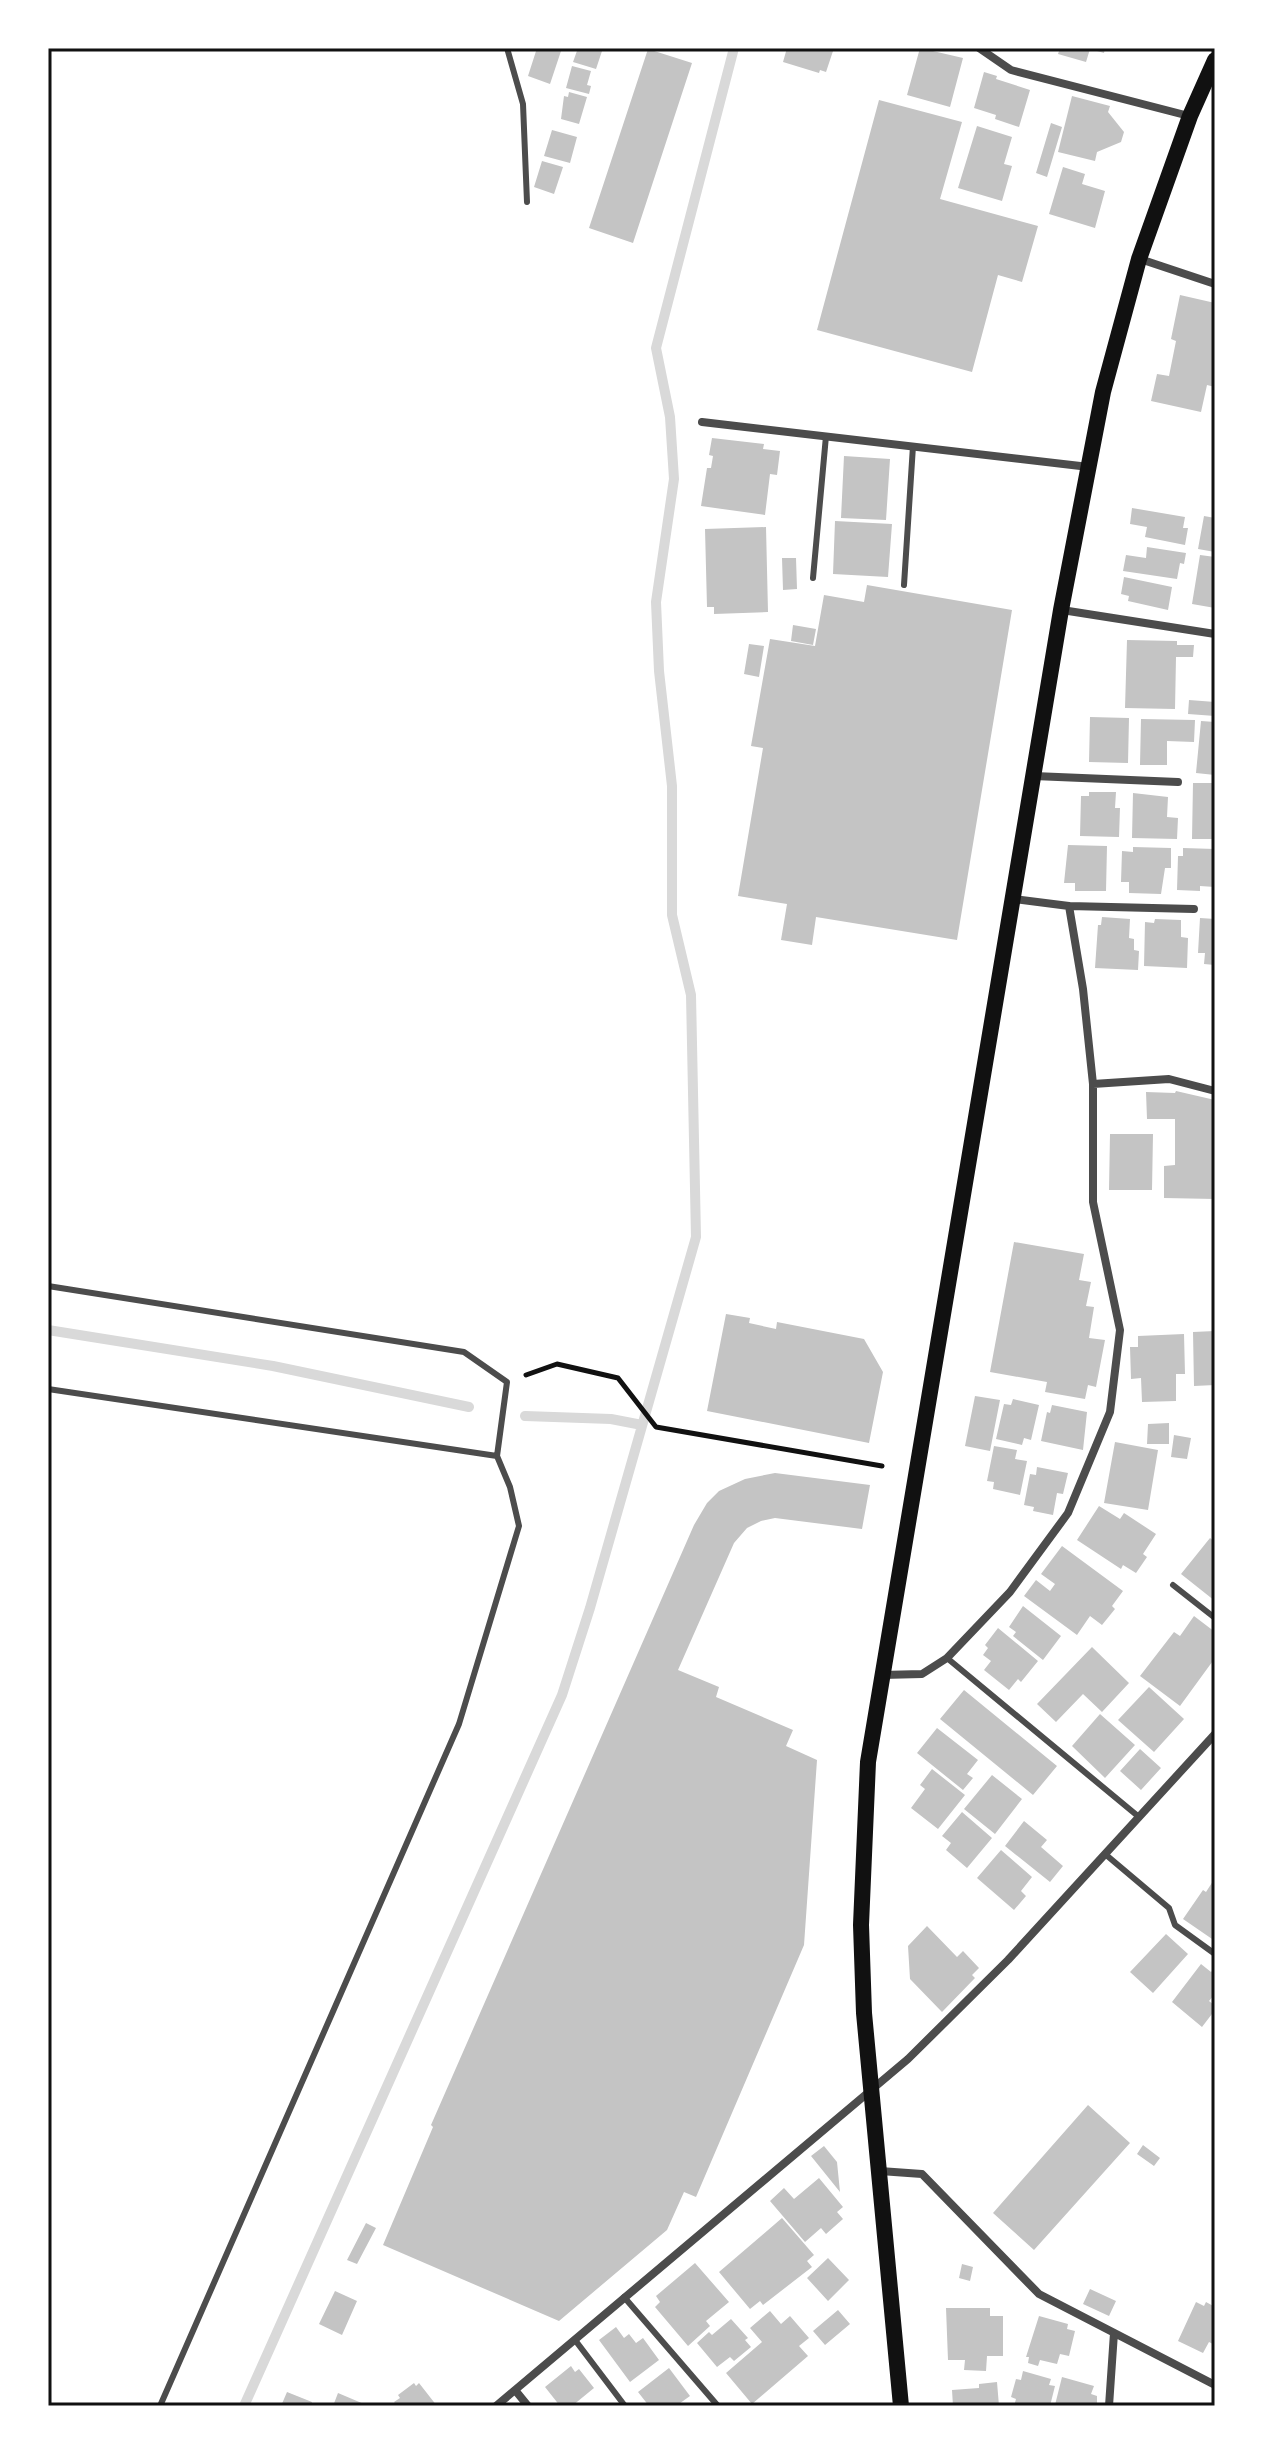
<svg xmlns="http://www.w3.org/2000/svg" width="1263" height="2454" font-family="'Titillium Web',sans-serif">
  <rect width="100%" height="100%" fill="#fff"/>
  <g fill="none" stroke-linecap="round" stroke-linejoin="round">
    <path stroke="#d9d9d9" stroke-width="10" d="M48,1330L273,1366L469,1407
      M525,1416L611,1419L642,1425
      M244,2406L562,1695L590,1608L696,1237L691,995L672,915V786L659,671L656,602L674,479L670,417L656,348L734,48"/>
  </g>
  <path fill="#c4c4c4" d="M537,48H562L550,84L528,76Z
    M578,48H603L596,69L573,62Z
    M787,48H834L826,72L820,70L819,73L783,62Z
    M920,48L963,58L950,107L907,95Z
    M1060,48H1105L1104,53L1090,49L1086,62L1058,54Z
    M648,49L692,63L633,243L589,228Z
    M572,66L591,71L587,85L591,86L589,94L566,88Z
    M984,72L997,76L996,79L1030,90L1019,127L995,119L996,115L974,108Z
    M569,92L587,97L579,124L561,119L564,96L568,97Z
    M1072,96L1110,106L1108,112L1124,132L1121,142L1097,152L1095,161L1058,152Z
    M879,100L962,122L940,199L1038,226L1022,282L998,275L972,372L817,330Z
    M1051,123L1062,127L1047,177L1036,173Z
    M977,126L1012,137L1004,164L1012,166L1002,201L958,188Z
    M552,130L577,137L570,163L544,156Z
    M542,161L563,167L554,194L534,187Z
    M1063,167L1085,174L1082,184L1105,191L1095,228L1049,214Z
    M1180,295L1215,303V387L1207,385L1201,412L1151,401L1157,374L1169,376L1176,341L1171,339Z
    M712,438L764,444L763,449L780,451L777,475L770,474L765,515L701,506L707,468H711L713,456L709,455Z
    M844,456L890,459L886,520L841,518Z
    M1132,508L1185,517L1183,528H1188L1185,545L1145,537L1147,527L1130,524Z
    M1204,516L1215,518V552L1198,549Z
    M835,521L892,524L888,577L833,574Z
    M766,527L768,612L714,614V607H707L705,529Z
    M1147,547L1186,553L1184,564L1180,563L1177,579L1123,571L1126,555L1146,558Z
    M1200,555L1215,557V608L1192,604Z
    M782,558H796L797,589L783,590Z
    M1124,577L1172,587L1168,610L1128,601L1129,596L1121,594Z
    M867,585L1012,610L957,940L816,917L812,945L781,940L787,904L738,896L763,748L751,746L770,639L815,646L824,595L864,602Z
    M793,625L816,629L813,645L791,641Z
    M1127,640L1177,641V645H1194L1193,657H1176L1175,709L1125,708Z
    M749,644L764,646L759,677L744,674Z
    M1189,700L1215,702V716L1188,714Z
    M1090,717L1129,718L1128,763L1089,762Z
    M1141,719L1195,720L1194,742L1167,741V765H1140Z
    M1201,721L1215,722V775L1196,773Z
    M1193,783H1215V839H1192Z
    M1089,792H1116L1115,808H1120L1119,837L1080,836L1081,796H1089Z
    M1133,793L1168,797L1167,817L1178,818L1177,839L1132,838Z
    M1068,845L1107,846L1106,891H1075V883H1064Z
    M1133,847L1171,848V868H1165L1161,894L1129,893V882H1121L1122,851L1133,852Z
    M1183,848L1215,849V887L1200,886V891L1177,890L1178,856H1183Z
    M1102,917L1130,919L1129,938L1134,939V950L1139,951L1138,970L1095,968L1098,925H1101Z
    M1200,918L1215,919V965L1204,964L1205,953H1198Z
    M1155,919L1181,920V937L1188,938L1187,968L1144,966L1145,922L1154,923Z
    M1176,1091L1215,1100V1199L1164,1198V1166L1175,1165V1119H1147L1146,1092L1175,1093Z
    M1110,1134H1153L1152,1190H1109Z
    M1014,1242L1084,1254L1079,1280L1091,1282L1086,1306L1094,1307L1089,1338L1105,1340L1096,1387L1088,1385L1085,1399L1045,1392L1047,1382L990,1372Z
    M726,1314L750,1318L749,1323L776,1329L777,1322L864,1339L883,1372L869,1443L707,1411Z
    M1215,1331V1385L1194,1386L1193,1332Z
    M1184,1334L1185,1374H1176V1401L1142,1402L1141,1378L1131,1379L1130,1347H1138V1336Z
    M975,1396L1000,1400L990,1451L965,1446Z
    M1013,1399L1039,1405L1031,1440L1024,1438L1022,1445L996,1439L1004,1404L1011,1405Z
    M1052,1405L1087,1412L1083,1450L1041,1441L1047,1412L1050,1413Z
    M1169,1423V1444H1147L1148,1424Z
    M1174,1435L1191,1438L1187,1459L1171,1457Z
    M1115,1442L1158,1450L1148,1510L1104,1503Z
    M994,1446L1017,1450L1015,1459L1027,1461L1020,1495L993,1489L994,1482L987,1481Z
    M1037,1467L1068,1473L1063,1494L1057,1493L1053,1515L1033,1511L1034,1507L1024,1505L1030,1474L1036,1475Z
    M775,1473L870,1485L862,1529L775,1518L761,1521L747,1528L734,1543L678,1670L719,1687L716,1697L793,1730L786,1746L817,1760L804,1945L696,2197L684,2192L667,2230L559,2321L383,2245L433,2127L431,2125L694,1525L707,1503L719,1491L745,1479Z
    M1099,1506L1120,1519L1124,1513L1156,1534L1143,1554L1147,1557L1136,1573L1123,1565L1121,1569L1077,1540Z
    M1210,1538L1215,1542V1601L1181,1574Z
    M1062,1546L1123,1591L1112,1606L1115,1609L1102,1625L1090,1616L1077,1635L1024,1596L1036,1580L1050,1591L1055,1584L1041,1574Z
    M1023,1606L1061,1636L1043,1660L1013,1636L1016,1632L1009,1627Z
    M1194,1616L1215,1632L1213,1654L1215,1658L1180,1706L1140,1676L1174,1632L1180,1636Z
    M998,1628L1038,1661L1021,1682L1018,1679L1009,1690L984,1670L991,1661L983,1655L988,1648L985,1645Z
    M1092,1647L1129,1683L1102,1712L1083,1694L1056,1722L1037,1704Z
    M1149,1687L1184,1719L1154,1752L1118,1720Z
    M964,1690L1057,1766L1033,1795L940,1719Z
    M1100,1714L1135,1745L1105,1778L1072,1746Z
    M937,1728L978,1760L967,1774L973,1778L963,1790L917,1753Z
    M1140,1749L1161,1768L1141,1790L1120,1771Z
    M932,1769L965,1795L938,1829L911,1808L925,1789L920,1785Z
    M992,1775L1022,1799L995,1834L964,1809Z
    M962,1812L992,1838L967,1868L946,1850L951,1843L942,1836Z
    M1024,1821L1047,1840L1041,1847L1063,1866L1050,1882L1005,1846Z
    M1001,1850L1032,1877L1021,1891L1026,1896L1014,1910L977,1878Z
    M1215,1878V1941L1183,1919L1203,1890L1206,1892Z
    M927,1926L957,1957L963,1951L979,1968L972,1975L975,1978L942,2012L910,1979L908,1946Z
    M1166,1934L1188,1954L1153,1993L1130,1972Z
    M1201,1964L1211,1972L1215,1968V1994L1209,2001L1215,2006V2010L1202,2027L1172,2002Z
    M1088,2105L1130,2143L1034,2250L993,2213Z
    M1143,2145L1160,2158L1154,2166L1137,2154Z
    M824,2146L837,2162L840,2192L811,2156Z
    M819,2178L843,2207L837,2212L843,2219L826,2234L821,2228L805,2242L770,2201L784,2188L794,2199Z
    M782,2218L814,2255L807,2261L812,2267L763,2305L760,2301L750,2309L719,2272Z
    M366,2223L376,2228L357,2264L347,2260Z
    M828,2258L849,2280L828,2301L807,2278Z
    M695,2263L729,2302L706,2321L710,2326L688,2346L655,2307L660,2302L656,2296Z
    M962,2264L973,2267L970,2281L959,2278Z
    M1090,2289L1116,2301L1109,2316L1083,2304Z
    M335,2291L357,2301L342,2335L319,2324Z
    M1196,2302L1204,2306L1206,2302L1215,2307V2345L1209,2342L1203,2353L1178,2341Z
    M946,2308H990V2316H1003V2356H987L986,2371L964,2370L965,2360H948Z
    M838,2310L850,2324L825,2345L813,2331Z
    M770,2311L781,2324L790,2316L809,2338L799,2346L808,2356L752,2404L726,2373L762,2342L750,2328Z
    M1039,2316L1068,2324L1067,2329L1075,2331L1069,2356L1060,2354L1057,2364L1040,2360L1038,2366L1028,2363L1029,2357H1026Z
    M731,2319L748,2338L745,2340L751,2347L734,2361L730,2357L717,2367L697,2343L709,2332L712,2335Z
    M616,2327L624,2338L629,2334L636,2343L643,2338L659,2360L630,2382L599,2340Z
    M571,2366L575,2372L579,2369L594,2388L572,2406H560L545,2387Z
    M669,2368L690,2396L676,2406H649L638,2392Z
    M1023,2371L1051,2379L1049,2385L1055,2386L1050,2406H1014L1016,2399L1011,2397L1016,2379L1021,2380Z
    M1062,2377L1094,2386L1091,2394L1097,2396V2406L1055,2405Z
    M997,2382L999,2406H953L952,2390L979,2388V2384Z
    M414,2383L416,2386L419,2383L437,2406H397L394,2402L400,2398L398,2395Z
    M287,2392L312,2402L311,2406H281Z
    M338,2393L364,2404L363,2406H333Z"/>
  <g fill="none" stroke-linecap="round" stroke-linejoin="round">
    <path stroke="#111" stroke-width="5" d="M526,1375L557,1364L618,1378L656,1427L882,1466"/>
    <path stroke="#4c4c4c" stroke-width="6" d="M507,48L523,104L527,202
      M813,578L826,436
      M904,585L913,446
      M48,1286L464,1352L507,1382L497,1456
      M48,1389L497,1456L510,1487L519,1526L459,1724L160,2406
      M1173,1585L1215,1618
      M947,1658L1139,1817
      M1105,1854L1169,1908L1175,1925L1215,1954
      M624,2297L718,2406
      M575,2340L625,2406"/>
    <path stroke="#4c4c4c" stroke-width="8" d="M979,48L1011,70L1189,116
      M1140,259L1215,284
      M702,422L1089,467
      M1062,610L1215,634
      M1034,776L1178,782
      M1069,906L1194,909
      M1093,1084L1169,1079L1215,1091
      M882,1675L922,1674L947,1658L1010,1592L1068,1513L1110,1412L1120,1330L1093,1202V1084L1083,989L1069,906L1014,899
      M880,2171L922,2174L1039,2294L1215,2385
      M515,2390L528,2406
      M496,2406L908,2059L1008,1960L1215,1734
      M1109,2406L1114,2333"/>
    <path stroke="#111" stroke-width="16" d="M901,2406L864,2013L861,1925L868,1762L1061,610L1103,392L1139,259L1190,116L1215,60"/>
  </g>
  <rect width="1263" height="2454" fill="none" stroke="#ffffff" stroke-width="100"/>
  <rect x="50" y="50" width="1163" height="2354" fill="none" stroke="#111" stroke-width="3"/>
</svg>
